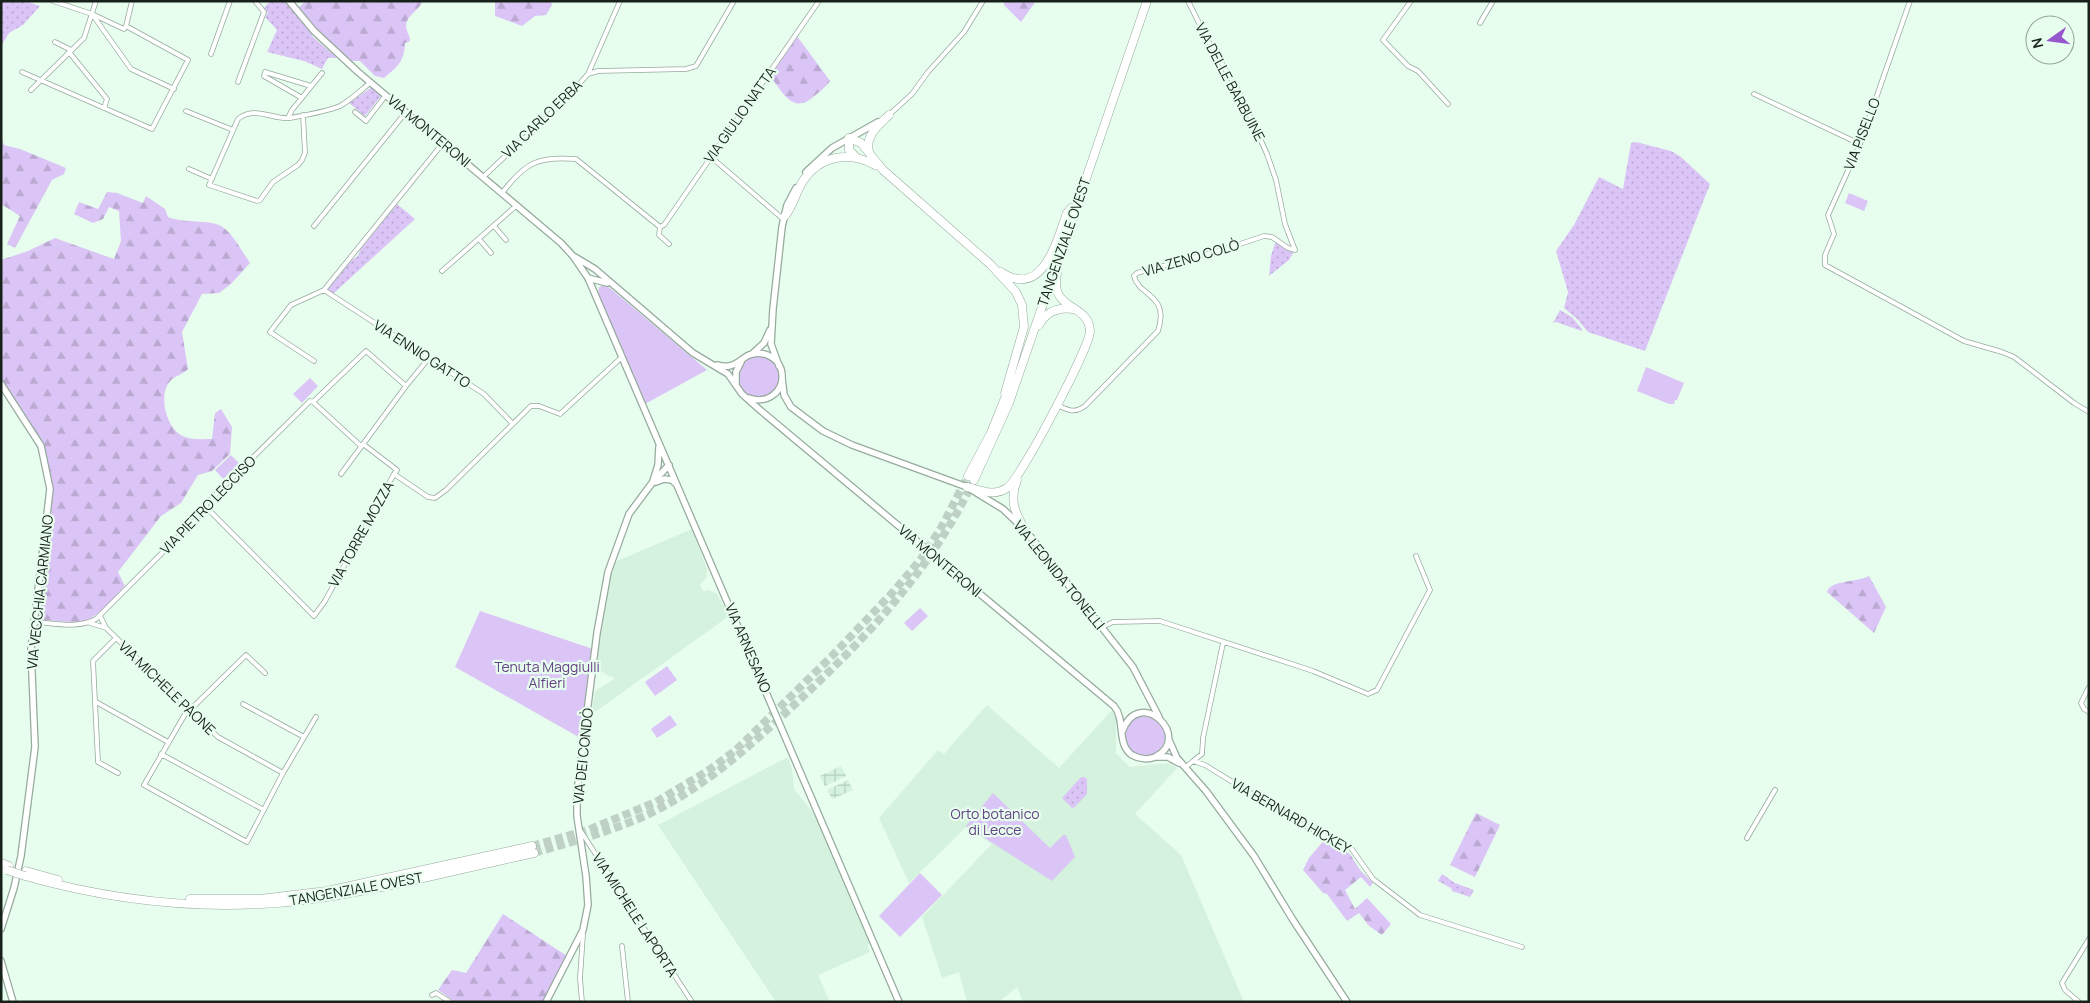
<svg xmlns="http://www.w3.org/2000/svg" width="2090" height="1003" font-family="Manrope,sans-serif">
  <defs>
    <pattern id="industrial-grid" width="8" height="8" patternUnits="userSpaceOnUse" patternTransform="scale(1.25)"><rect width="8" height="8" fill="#d5f2de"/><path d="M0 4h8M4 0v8" fill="none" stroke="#b6cfbe"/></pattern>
    <pattern id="grass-dots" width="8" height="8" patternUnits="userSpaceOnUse" patternTransform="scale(1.25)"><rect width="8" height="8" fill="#dbc5f6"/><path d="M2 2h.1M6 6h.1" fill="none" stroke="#bba9d2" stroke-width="1.8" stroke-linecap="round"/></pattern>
    <pattern id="forest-firs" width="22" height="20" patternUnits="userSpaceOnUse" patternTransform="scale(1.25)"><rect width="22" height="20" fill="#dbc5f6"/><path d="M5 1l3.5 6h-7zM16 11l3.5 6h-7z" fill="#bba9d2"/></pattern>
  </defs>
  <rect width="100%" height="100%" fill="#e7fdee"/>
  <path fill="#d5f2de" d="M692,529L707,569L706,578L700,585L703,591L709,590L717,594L729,616L591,715L595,691L614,679L613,676L610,677L598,669L597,665L606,597L615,562Z
    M987,705L1059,768L1111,711L1116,715V753L1130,767L1170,763L1177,768L1135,814L1181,855L1244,1002H1023L1017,987L999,1002H967L959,972L942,978L922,917L992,844L966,827L909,883L879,818L938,750L944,754Z
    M788,757L792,769L794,789L818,819L860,918L859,920L862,922L871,943L867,945L870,952L818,975L830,1002H776L658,825Z"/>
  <path fill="url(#industrial-grid)" d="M841,766L846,776L825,786L820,776Z
    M848,780L853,790L832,799L827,790Z"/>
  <path fill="url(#grass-dots)" d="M1,1H25L40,6L23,25L9,33L1,46Z
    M270,1H284L313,34L312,36L337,58H328L322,69L304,61L267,52L277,30L265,17L268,13L264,8Z
    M372,87L381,96L365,116L349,103Z
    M1636,142L1671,151L1681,157L1710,184L1645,351L1588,332L1578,320L1564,308L1568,292L1556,251L1574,225L1599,177L1623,189L1631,143Z
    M397,204L415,219L333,294L328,291V288L352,260L358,256L360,250Z
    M1276,240L1293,253L1289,260L1269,276L1271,256Z
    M1560,310L1572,317L1582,329V331L1556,322L1553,323Z
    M1081,777H1084L1087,779V794L1075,807L1072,808L1062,798Z
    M1442,874L1455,883L1474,890L1470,897L1452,891L1451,888L1438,881Z"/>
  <path fill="url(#forest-firs)" d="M306,1H423C419,10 407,15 406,25C406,31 410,35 410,41L405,43C404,62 398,66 384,78L375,76L360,61H351L313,26L298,8Z
    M495,1H551L552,5L546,15L535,16L522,26L495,16Z
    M1004,1H1036L1021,22L1004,5Z
    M797,36L830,81C825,88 819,92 812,98C792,114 782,91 770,76Z
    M1,136L4,145L20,149L66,168L64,174L52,180L15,248L7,244L20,216L1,204Z
    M107,192L117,193L143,203L146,196L165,209L168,217C185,224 209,219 221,226C232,232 243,253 250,263L231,284L219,293L202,294L182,332L188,369C183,374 176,376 171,380C157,394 166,430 185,437C192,440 204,439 212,439L215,413L221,409L232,427L230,454L212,471L198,475L181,503L161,516L118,572L125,586C113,598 96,621 79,622C66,623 52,620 39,620L36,616L44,561L42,559L51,484L43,445L1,382V260L28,251L55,238L114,259L121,241L119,211L109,207L103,219L93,223L74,214L79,202L98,209Z
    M1869,576L1886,607L1874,633L1827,592C1830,580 1855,583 1869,576Z
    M1476,813L1500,825L1475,877L1450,865Z
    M1325,839L1350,854L1360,870L1373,883L1370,887L1361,877L1345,890L1355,909L1367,898L1391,924L1382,935L1369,926L1359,913L1347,921L1327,894L1323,893L1303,870L1309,858Z
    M503,914L567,956L543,1002H455L438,990L452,970L466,973Z"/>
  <path fill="#dbc5f6" d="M1849,193L1868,201L1864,211L1845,203Z
    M605,285L610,288L707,370L645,404L598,294L599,287Z
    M738 377a21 21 0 1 1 42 0a21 21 0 1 1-42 0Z
    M1646,367L1684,383L1677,400H1675L1674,404H1669L1637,391Z
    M310,378L318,386L302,403L293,394Z
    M231,455L240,464L223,479L215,470Z
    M920,608L928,616L912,631L904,623Z
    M480,611L593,649L582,739L455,667Z
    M667,666L677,680L655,696L645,682Z
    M670,715L677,725L657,738L651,729Z
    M1125 736a20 20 0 1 1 40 0a20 20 0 1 1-40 0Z
    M993,793L1050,848L1063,835H1066L1075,857L1052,881L966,826Z
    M920,873L942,895L900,937L879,916Z"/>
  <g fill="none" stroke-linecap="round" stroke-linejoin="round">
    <path stroke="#bed1c4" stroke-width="8" stroke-dasharray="8 4" stroke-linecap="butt" d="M532,846L588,830L656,802L709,770L736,750L831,657L894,591L921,559L941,528L968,476
      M534,853C575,841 617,830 655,811C708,784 750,746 793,706C867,637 930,572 974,480"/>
    <defs>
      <path id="street" d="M1188,1L1207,39L1239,92L1267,154L1276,180L1285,224L1295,250
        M1411,1L1383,40L1408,66L1418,71L1448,104
        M1910,1L1860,144L1828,215L1834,234L1825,255V265L1964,341L2002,352L2014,357L2074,403L2089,412
        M92,14L131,69L174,89
        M1480,23L1493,1
        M126,26L132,1
        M55,42L71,50
        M69,52L107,99L104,108
        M211,54L230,1
        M22,72L152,129L188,60L126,26L124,29L92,14L53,1
        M588,74L598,71L686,69L696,66L734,1
        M238,82L264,12L255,1
        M31,90L84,38L96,1
        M1754,94L1860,144
        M302,98L264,76L265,72L311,86
        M186,111L233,130
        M355,112L366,121L386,95
        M303,115L305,153L302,160L298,165L273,182L260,200L257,201L209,185L238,119C255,105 272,120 290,118C301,116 331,110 340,106C351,100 361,90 371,82
        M889,115L912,94L928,72L964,32L983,1
        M288,118L292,110L322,73
        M711,157L783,219
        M189,169L212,179
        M483,177L563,102L588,74L620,1
        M502,193C525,163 537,156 576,159L660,227L659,235L669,244
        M314,226L406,112
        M494,226L506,240
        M660,227L664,225L819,1
        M479,239L491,253
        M442,271L517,205
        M324,290L484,394L513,424
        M314,361L270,332L291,305L324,290L443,143
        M406,386L429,358
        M313,402L361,446
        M1057,405C1068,410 1074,414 1085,406L1158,331C1170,294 1139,297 1134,276L1137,273L1222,250L1264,236L1272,237L1288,248L1295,250
        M363,444L397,470L394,474
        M207,508L314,616L325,601L394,474L428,497L435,498L446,490L531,406H539L560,414L622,357
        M100,616L106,628L218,737L283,773
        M35,622C54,623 78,629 96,619L207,508L206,504L310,401L313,402L366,351L406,386L341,474
        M90,623L106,628
        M1102,627L1113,622L1160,621L1313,671L1368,694L1377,690L1430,590L1416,556
        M116,638L93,661L98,762L118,773
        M265,673L246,655L192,708L188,709L144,785L247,842L283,773L316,717
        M2089,687L2081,703L2084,709L2089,712
        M96,702L168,742
        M243,704L304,737
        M161,754L264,810
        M1193,761L1202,754L1203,738L1223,643
        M1185,768L1193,761L1205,765L1299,823L1351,848L1373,879L1420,915L1522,947
        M580,830L692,1002
        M1747,838L1775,790
        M622,946L628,1002
        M432,995L436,993L450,1002
        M582,1002L580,978L583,934
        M2079,1002L2065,990L2062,983L2089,939"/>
      <path id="secondary" d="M289,1L314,31L358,72L561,243L573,256L588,278L899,1002
        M806,172L832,148L878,122
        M575,257L595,269L693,353L728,374L742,394L760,410L1114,706C1126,720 1116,744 1132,755C1139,759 1148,760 1155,757C1194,738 1139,684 1122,732
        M588,278L607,283
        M752,354L764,343L770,330
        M717,365C721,366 725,367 729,366C737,365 742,358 749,355C761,350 777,356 781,369C787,390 768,405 749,398
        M779,366L771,344L773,309L782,227L787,205L796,188
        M782,378L784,395L791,407L823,431L852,445L967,487L1003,509L1026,531L1133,667L1159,717
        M736,383V372L741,362
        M1,384L41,446L50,489L31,649L35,747L21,856L14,888L1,929
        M653,481L658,465L659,447
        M656,482L664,479L672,480L675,483
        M1169,740L1177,758L1206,791L1254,856L1293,920L1347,1002
        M1155,757H1168L1179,763
        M1,961L13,1002
        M546,1002L583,930L588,905L586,876L577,816V792L597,633L608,572L629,514L652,483L669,465"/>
      <path id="highway" d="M869,152C865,135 878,126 889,115
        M855,156L849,150V138L861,143L883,170L990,264L1016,292L1022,305L1024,327L1005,393
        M785,216C793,206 796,192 803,181C820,155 850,151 875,165
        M1001,272C1043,300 1057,240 1067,213L1071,208
        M1039,325C1046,312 1058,307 1073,309
        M968,476L991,433L1009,388
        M974,480L1009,403L1147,1
        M1017,480C1009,500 1015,514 1026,531
        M967,487C980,490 994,497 1007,488C1020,480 1090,347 1090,331C1089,303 1049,311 1057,274
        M1,863L9,866
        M26,871L58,880
        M25,876C117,902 211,912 307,900C382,890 459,869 534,853
        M190,899H260L327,891L532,846"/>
    </defs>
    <use href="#street" stroke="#96aa9d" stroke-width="5.5"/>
    <use href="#secondary" stroke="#96aa9d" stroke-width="8"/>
    <use href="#highway" stroke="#96aa9d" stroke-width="9"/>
    <use href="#street" stroke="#fff" stroke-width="4"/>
    <use href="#secondary" stroke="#fff" stroke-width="5.5"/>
    <use href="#highway" stroke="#fff" stroke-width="8"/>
    <defs>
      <path id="highway-bridge" d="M7,870L25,876"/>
    </defs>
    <use href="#highway-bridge" stroke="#96aa9d" stroke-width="9" stroke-linecap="butt"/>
    <use href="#highway-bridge" stroke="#fff" stroke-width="8"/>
  </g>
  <g text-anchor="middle" stroke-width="4.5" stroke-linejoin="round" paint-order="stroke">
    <g font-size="14" fill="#18201a" stroke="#e7fdee">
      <text transform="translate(1230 82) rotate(62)" y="5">VIA DELLE BARBUINE</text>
      <text transform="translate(740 115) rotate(-55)" y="5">VIA GIULIO NATTA</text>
      <text transform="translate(542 119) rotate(-44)" y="5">VIA CARLO ERBA</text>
      <text transform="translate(429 131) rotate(40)" y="5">VIA MONTERONI</text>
      <text transform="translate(1862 134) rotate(-69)" y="5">VIA PISELLO</text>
      <text transform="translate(1064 242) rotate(-71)" y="5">TANGENZIALE OVEST</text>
      <text transform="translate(1191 258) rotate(-16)" y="5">VIA ZENO COLÒ</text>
      <text transform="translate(422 354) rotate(33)" y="5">VIA ENNIO GATTO</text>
      <text transform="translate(208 505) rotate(-46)" y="5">VIA PIETRO LECCISO</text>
      <text transform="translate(361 534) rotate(-61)" y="5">VIA TORRE MOZZA</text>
      <text transform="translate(940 561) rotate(40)" y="5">VIA MONTERONI</text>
      <text transform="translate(1059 575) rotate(51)" y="5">VIA LEONIDA TONELLI</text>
      <text transform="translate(40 592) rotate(-84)" y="5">VIA VECCHIA CARMIANO</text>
      <text transform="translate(748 648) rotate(67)" y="5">VIA ARNESANO</text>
      <text transform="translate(167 688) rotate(44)" y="5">VIA MICHELE PAONE</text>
      <text transform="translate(583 756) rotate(-84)" y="5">VIA DEI CONDÒ</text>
      <text transform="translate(1291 816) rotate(30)" y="5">VIA BERNARD HICKEY</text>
      <text transform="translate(356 889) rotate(-10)" y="5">TANGENZIALE OVEST</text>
      <text transform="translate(635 915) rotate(57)" y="5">VIA MICHELE LAPORTA</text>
    </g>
    <g font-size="14" fill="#644283" stroke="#e7fdee">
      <text x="547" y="672">Tenuta Maggiulli<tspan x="547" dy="16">Alfieri</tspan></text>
      <text x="995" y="819">Orto botanico<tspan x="995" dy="16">di Lecce</tspan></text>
    </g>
  </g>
  <rect width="2090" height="1003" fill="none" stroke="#18201a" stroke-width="5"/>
  <g transform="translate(2050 40) rotate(256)"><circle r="24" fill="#e7fdee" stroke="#94a599"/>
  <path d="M0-4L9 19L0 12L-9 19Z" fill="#9657cd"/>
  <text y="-8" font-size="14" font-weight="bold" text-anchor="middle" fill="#18201a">N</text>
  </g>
</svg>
